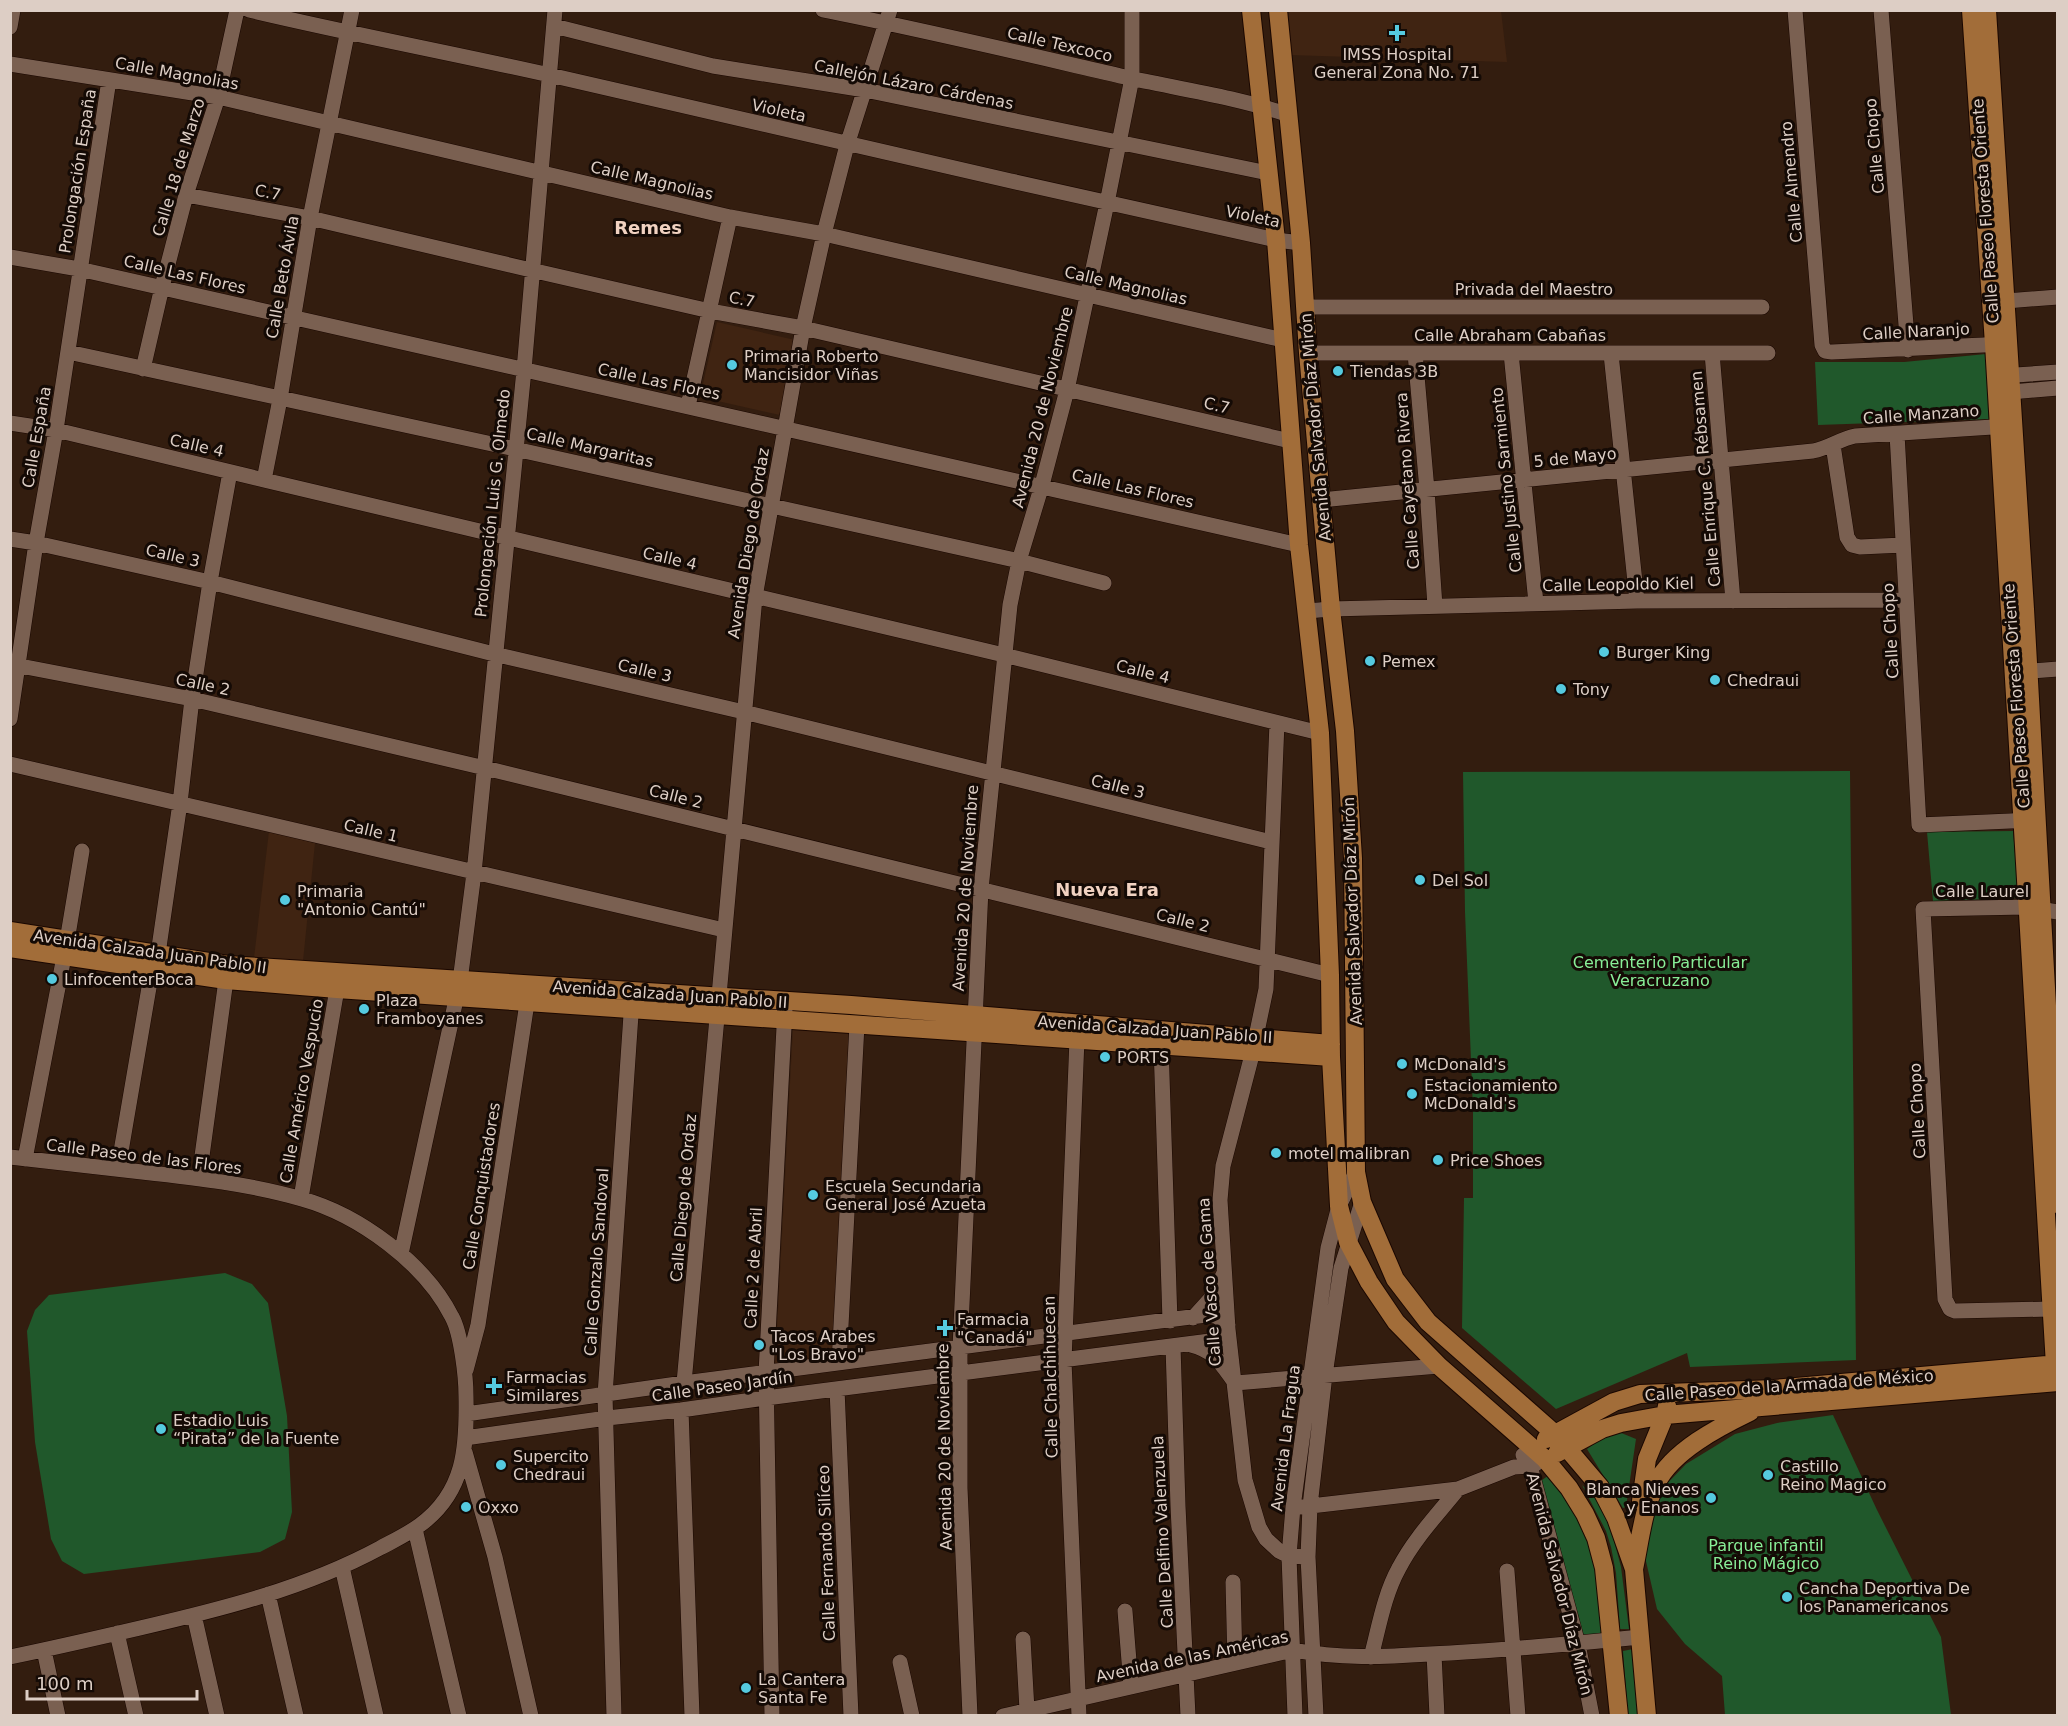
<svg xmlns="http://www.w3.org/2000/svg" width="2068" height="1726" font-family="'DejaVu Sans',sans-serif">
  <rect width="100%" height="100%" fill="#331d0f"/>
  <path fill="#402412" d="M1288,11H1501L1507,62L1290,55Z
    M717,322L795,340L780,415L700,397Z
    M269,831L315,843L303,961L254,958Z
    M793,1027L851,1031L833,1360L775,1367Z"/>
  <path fill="#20582b" d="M1986,354L1989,419L1818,425L1815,362H1904Z
    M1850,771L1856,1360L1690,1367L1687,1353L1556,1409L1462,1328L1464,1198H1473V1110L1465,912L1463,772Z
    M2013,831L2019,898L1933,901L1927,832Z
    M225,1273L252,1284L268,1303L287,1416L292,1512L285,1539L260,1552L84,1574L62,1561L51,1539L35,1442L27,1331L35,1310L49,1295Z
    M1833,1415L1877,1510L1941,1637L1951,1715H1725L1722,1676L1685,1644L1657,1609L1642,1544L1658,1493L1686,1464L1735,1434L1777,1423Z
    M1614,1430L1636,1439L1626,1507L1623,1508L1587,1449Z
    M1549,1475L1582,1515L1601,1573L1603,1636L1582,1639L1538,1483Z
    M1582,1485L1599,1501L1607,1514L1621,1567L1629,1629H1620L1616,1573L1611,1547L1606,1531Z
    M1633,1649L1639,1715H1628L1623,1651Z"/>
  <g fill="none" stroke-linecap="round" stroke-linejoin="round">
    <defs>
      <path id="minor" d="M249,10C350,34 452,53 554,76C794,132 1035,187 1276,240L1301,243
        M823,10C924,30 1025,54 1125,77C1180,89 1236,97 1289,115
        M1795,10L1822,345L1825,351L1832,352L2005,344
        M1881,10L1908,350
        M554,26L713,66L865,90L1268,173
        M10,27L13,10
        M10,64L218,97L730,217L824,234L1283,340
        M186,195L310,218L531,270L710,311L803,328L1290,441
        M10,257L79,269L1299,545
        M2006,301L2058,297
        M1305,307H1762
        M68,352L515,449L1019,561L1104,583
        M1308,353H1768
        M1415,353L1427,490L1435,606
        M1511,353L1536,603
        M1712,353L1733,601
        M1611,354L1637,601
        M143,369L162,287L186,195L218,97L237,10
        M2001,376L2058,372
        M1999,393L2058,388
        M688,406L730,217
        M10,423L56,430L264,480L1004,655L1320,733
        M1897,434L1919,825L2033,820
        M1833,445L1847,537L1852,545L1860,547L1903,545
        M264,480L280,399L310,218L352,10
        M1321,500L1813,451C1829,448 1840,439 1855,436L2008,426
        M10,539L36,543L210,582L494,654L744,712L1271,842
        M1307,611L1331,609L1637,601L1906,600
        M10,664L192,699L485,768L1330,975
        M2019,672L2058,669
        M10,719L36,543L56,430L109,80
        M1277,723L1266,989L1253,1051L1223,1166L1220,1200L1228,1329L1245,1480L1259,1527L1266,1539L1279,1551L1289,1556L1308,1557
        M10,764L724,930
        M158,954L180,803L192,699L210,582L230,472
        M1077,1039L1064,1361L1079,1716
        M1161,1045L1170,1321
        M10,1157C54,1162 98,1167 142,1172C196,1178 250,1184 302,1199C359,1215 425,1263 452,1317C461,1333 466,1377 466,1396C467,1447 465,1492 420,1525C408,1534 393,1541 380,1548C306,1588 222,1609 140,1628C97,1638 54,1648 10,1657
        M25,1159L67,941L82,851
        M118,1169L152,970
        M199,1178L226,980
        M301,1198L337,989
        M401,1254L460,981L474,873L524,370L555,10
        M2050,1309L1955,1311L1950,1309L1945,1299L1923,909L2026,907L2058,912
        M1193,1318L1212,1297L1224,1273
        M1191,1345C1214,1351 1220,1362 1233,1380
        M1173,1346L1178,1506L1188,1716
        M839,1363L857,1025
        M466,1370L478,1325L527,1003
        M684,1383L755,597L803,328L824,234L847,145L890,10
        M1235,1383L1439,1366
        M837,1389L851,1716
        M681,1410L692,1716
        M466,1414L684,1383L1206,1315L1216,1316L1228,1325
        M465,1438L607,1418L681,1410L766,1398L1210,1341L1219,1339L1228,1329
        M465,1452L495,1557L531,1716
        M1523,1455L1530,1466L1578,1644L1592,1716
        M1302,1507L1458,1489L1514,1467L1530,1466L1537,1463
        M415,1529L459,1716
        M342,1567L376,1716
        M1507,1571L1518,1716
        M1233,1582L1235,1663
        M268,1594L296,1716
        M1125,1611L1131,1686
        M194,1615L217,1716
        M117,1633L136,1716
        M1023,1639L1027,1710
        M44,1650L58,1716
        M1434,1654L1437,1716
        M1371,1657C1379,1627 1384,1595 1399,1568C1414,1539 1437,1515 1458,1489
        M900,1662L912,1716
        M614,1716L605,1395L632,1000
        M772,1716L766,1373L785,1008
        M970,1716L960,1488V1348L981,889L1010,605L1019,561L1042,485L1067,390L1107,203L1132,78V10
        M1003,1716L1293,1650C1340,1659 1383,1657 1430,1654C1501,1651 1570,1644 1640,1637
        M1295,1716L1289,1556L1293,1507L1328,1248L1339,1206L1356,1172
        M1316,1716L1308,1557L1310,1506L1325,1375L1341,1268L1362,1202"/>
      <path id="major" d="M1251,10L1276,240L1299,545L1320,733L1330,975L1331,1057L1339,1206L1348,1242L1369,1282L1396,1322L1439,1366L1545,1459L1569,1488L1585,1514L1596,1538L1604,1568L1619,1716
        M1278,10L1301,243L1308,353L1331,609L1345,731L1353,858L1356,1172L1362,1202L1395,1279L1428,1322L1555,1434L1600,1487L1616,1518L1634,1569L1647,1716
        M1971,10L1994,344L2056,1382
        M1987,10L2025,609L2058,1204
        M10,931L228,965L851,1005L1331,1044
        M10,948L226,980L337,989L1331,1057
        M1546,1439L1614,1402L1640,1394L1774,1389L2058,1364
        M1557,1453L1602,1429L1621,1423L1665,1415L2058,1382
        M1641,1501L1647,1459L1665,1415L1667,1406
        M1634,1569C1640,1541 1643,1509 1656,1484C1672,1451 1719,1427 1750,1412"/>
    </defs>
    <use href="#minor" stroke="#1a0700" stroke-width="16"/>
    <use href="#major" stroke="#1a0700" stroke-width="20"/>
    <use href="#minor" stroke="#7a6051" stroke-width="15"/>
    <use href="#major" stroke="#a26d39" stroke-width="18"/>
  </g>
  <g fill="#55cadf" stroke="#140a05" stroke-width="2">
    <path d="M1394 24h6v6h6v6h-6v6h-6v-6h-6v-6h6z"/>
    <circle cx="732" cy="365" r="6"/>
    <circle cx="1338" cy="371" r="6"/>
    <circle cx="1604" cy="652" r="6"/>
    <circle cx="1370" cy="661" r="6"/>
    <circle cx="1715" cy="680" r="6"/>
    <circle cx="1561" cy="689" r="6"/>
    <circle cx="1420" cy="880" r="6"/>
    <circle cx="285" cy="900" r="6"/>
    <circle cx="52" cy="979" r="6"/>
    <circle cx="364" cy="1009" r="6"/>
    <circle cx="1105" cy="1057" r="6"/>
    <circle cx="1402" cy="1064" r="6"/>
    <circle cx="1412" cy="1094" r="6"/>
    <circle cx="1276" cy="1153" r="6"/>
    <circle cx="1438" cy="1160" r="6"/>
    <circle cx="813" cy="1195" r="6"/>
    <path d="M942 1319h6v6h6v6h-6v6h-6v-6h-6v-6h6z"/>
    <circle cx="759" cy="1345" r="6"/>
    <path d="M491 1377h6v6h6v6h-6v6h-6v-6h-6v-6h6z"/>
    <circle cx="161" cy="1429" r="6"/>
    <circle cx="501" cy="1465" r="6"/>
    <circle cx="1768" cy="1475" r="6"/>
    <circle cx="1711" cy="1498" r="6"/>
    <circle cx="466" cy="1507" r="6"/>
    <circle cx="1787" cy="1597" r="6"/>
    <circle cx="746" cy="1688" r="6"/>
  </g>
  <g text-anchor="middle" stroke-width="6" stroke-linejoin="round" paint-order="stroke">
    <g font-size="16" fill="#ddcec5" stroke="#140a05">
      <text transform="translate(1060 44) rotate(13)" y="6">Calle Texcoco</text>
      <text transform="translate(177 73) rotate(10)" y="6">Calle Magnolias</text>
      <text transform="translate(914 84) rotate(11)" y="6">Callejón Lázaro Cárdenas</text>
      <text transform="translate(779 110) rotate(13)" y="6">Violeta</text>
      <text transform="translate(1874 146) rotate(-95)" y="6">Calle Chopo</text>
      <text transform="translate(178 167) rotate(-73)" y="6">Calle 18 de Marzo</text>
      <text transform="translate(77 171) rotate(-81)" y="6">Prolongación España</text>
      <text transform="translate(652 180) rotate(13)" y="6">Calle Magnolias</text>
      <text transform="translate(1791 182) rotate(-95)" y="6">Calle Almendro</text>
      <text transform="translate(268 192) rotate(11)" y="6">C.7</text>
      <text transform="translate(1985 211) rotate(-94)" y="6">Calle Paseo Floresta Oriente</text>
      <text transform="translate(1253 216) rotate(12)" y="6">Violeta</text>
      <text transform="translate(185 274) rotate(13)" y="6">Calle Las Flores</text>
      <text transform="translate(282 277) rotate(-80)" y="6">Calle Beto Ávila</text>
      <text transform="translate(1126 285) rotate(13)" y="6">Calle Magnolias</text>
      <text x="1534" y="295">Privada del Maestro</text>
      <text transform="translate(742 299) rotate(11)" y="6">C.7</text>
      <text transform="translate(1916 331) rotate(-3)" y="6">Calle Naranjo</text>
      <text x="1510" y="341">Calle Abraham Cabañas</text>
      <text transform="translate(659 381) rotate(12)" y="6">Calle Las Flores</text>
      <text transform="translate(1217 405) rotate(13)" y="6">C.7</text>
      <text transform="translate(1042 407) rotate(-76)" y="6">Avenida 20 de Noviembre</text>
      <text transform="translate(1921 414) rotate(-4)" y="6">Calle Manzano</text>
      <text transform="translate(1315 427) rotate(-95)" y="6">Avenida Salvador Díaz Mirón</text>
      <text transform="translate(36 437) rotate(-80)" y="6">Calle España</text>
      <text transform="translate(197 445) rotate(13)" y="6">Calle 4</text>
      <text transform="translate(590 447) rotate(13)" y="6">Calle Margaritas</text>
      <text transform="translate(1575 457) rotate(-6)" y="6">5 de Mayo</text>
      <text transform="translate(1705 479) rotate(-95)" y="6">Calle Enrique C. Rébsamen</text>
      <text transform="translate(1506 480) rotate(-96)" y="6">Calle Justino Sarmiento</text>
      <text transform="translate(1407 481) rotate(-94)" y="6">Calle Cayetano Rivera</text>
      <text transform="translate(1133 488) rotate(13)" y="6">Calle Las Flores</text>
      <text transform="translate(492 503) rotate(-84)" y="6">Prolongación Luis G. Olmedo</text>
      <text transform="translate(748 543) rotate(-81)" y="6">Avenida Diego de Ordaz</text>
      <text transform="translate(173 555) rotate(13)" y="6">Calle 3</text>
      <text transform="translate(670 558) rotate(13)" y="6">Calle 4</text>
      <text transform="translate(1618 584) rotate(-1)" y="6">Calle Leopoldo Kiel</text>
      <text transform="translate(1890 631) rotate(-93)" y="6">Calle Chopo</text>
      <text transform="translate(645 670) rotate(13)" y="6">Calle 3</text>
      <text transform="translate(1143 671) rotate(14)" y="6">Calle 4</text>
      <text transform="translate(203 684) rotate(12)" y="6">Calle 2</text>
      <text transform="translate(2016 696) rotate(-94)" y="6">Calle Paseo Floresta Oriente</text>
      <text transform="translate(1118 786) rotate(14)" y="6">Calle 3</text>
      <text transform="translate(676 796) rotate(14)" y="6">Calle 2</text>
      <text transform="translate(371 830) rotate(13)" y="6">Calle 1</text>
      <text transform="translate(965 888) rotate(-86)" y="6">Avenida 20 de Noviembre</text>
      <text x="1982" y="897">Calle Laurel</text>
      <text transform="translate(1352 911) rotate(-92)" y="6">Avenida Salvador Díaz Mirón</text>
      <text transform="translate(1183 920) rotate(14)" y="6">Calle 2</text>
      <text transform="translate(150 951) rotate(8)" y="6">Avenida Calzada Juan Pablo II</text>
      <text transform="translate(670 994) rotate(4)" y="6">Avenida Calzada Juan Pablo II</text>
      <text transform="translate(1155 1029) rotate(4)" y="6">Avenida Calzada Juan Pablo II</text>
      <text transform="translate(301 1091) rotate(-80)" y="6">Calle Américo Vespucio</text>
      <text transform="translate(1917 1111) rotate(-93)" y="6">Calle Chopo</text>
      <text transform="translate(144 1156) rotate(7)" y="6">Calle Paseo de las Flores</text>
      <text transform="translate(481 1186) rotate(-81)" y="6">Calle Conquistadores</text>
      <text transform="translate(683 1198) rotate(-85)" y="6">Calle Diego de Ordaz</text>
      <text transform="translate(596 1262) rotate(-86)" y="6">Calle Gonzalo Sandoval</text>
      <text transform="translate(753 1268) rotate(-87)" y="6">Calle 2 de Abril</text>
      <text transform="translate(1209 1282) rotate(-94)" y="6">Calle Vasco de Gama</text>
      <text transform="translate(1050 1377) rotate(-91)" y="6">Calle Chalchihuecan</text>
      <text transform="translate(1789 1385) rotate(-4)" y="6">Calle Paseo de la Armada de México</text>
      <text transform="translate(722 1386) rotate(-8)" y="6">Calle Paseo Jardín</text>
      <text transform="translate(1285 1438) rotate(-83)" y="6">Avenida La Fragua</text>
      <text transform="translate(944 1447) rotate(-91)" y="6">Avenida 20 de Noviembre</text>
      <text transform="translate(1162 1532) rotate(-93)" y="6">Calle Delfino Valenzuela</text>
      <text transform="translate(826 1553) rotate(-92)" y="6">Calle Fernando Silíceo</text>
      <text transform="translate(1560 1584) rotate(76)" y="6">Avenida Salvador Díaz Mirón</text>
      <text transform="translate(1192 1656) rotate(-12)" y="6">Avenida de las Américas</text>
    </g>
    <g font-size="16" fill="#ddcec5" stroke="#140a05" text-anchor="start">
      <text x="1397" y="60" text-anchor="middle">IMSS Hospital<tspan x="1397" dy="18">General Zona No. 71</tspan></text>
      <text x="744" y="362">Primaria Roberto<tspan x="744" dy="18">Mancisidor Viñas</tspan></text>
      <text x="1350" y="377">Tiendas 3B</text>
      <text x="1616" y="658">Burger King</text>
      <text x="1382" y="667">Pemex</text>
      <text x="1727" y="686">Chedraui</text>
      <text x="1573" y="695">Tony</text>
      <text x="1432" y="886">Del Sol</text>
      <text x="297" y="897">Primaria<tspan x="297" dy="18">"Antonio Cantú"</tspan></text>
      <text x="64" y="985">LinfocenterBoca</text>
      <text x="376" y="1006">Plaza<tspan x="376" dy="18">Framboyanes</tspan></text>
      <text x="1117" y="1063">PORTS</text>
      <text x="1414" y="1070">McDonald's</text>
      <text x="1424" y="1091">Estacionamiento<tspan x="1424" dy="18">McDonald's</tspan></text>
      <text x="1288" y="1159">motel malibran</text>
      <text x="1450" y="1166">Price Shoes</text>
      <text x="825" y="1192">Escuela Secundaria<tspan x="825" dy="18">General José Azueta</tspan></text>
      <text x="957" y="1325">Farmacia<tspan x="957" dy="18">"Canadá"</tspan></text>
      <text x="771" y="1342">Tacos Arabes<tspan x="771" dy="18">"Los Bravo"</tspan></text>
      <text x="506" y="1383">Farmacias<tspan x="506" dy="18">Similares</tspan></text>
      <text x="173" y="1426">Estadio Luis<tspan x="173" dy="18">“Pirata” de la Fuente</tspan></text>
      <text x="513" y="1462">Supercito<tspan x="513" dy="18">Chedraui</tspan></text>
      <text x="1780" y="1472">Castillo<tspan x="1780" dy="18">Reino Magico</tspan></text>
      <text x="1699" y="1495" text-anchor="end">Blanca Nieves<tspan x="1699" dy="18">y Enanos</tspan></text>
      <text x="478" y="1513">Oxxo</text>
      <text x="1799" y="1594">Cancha Deportiva De<tspan x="1799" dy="18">los Panamericanos</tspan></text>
      <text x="758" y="1685">La Cantera<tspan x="758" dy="18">Santa Fe</tspan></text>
    </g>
    <g font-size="16" fill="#88ee97" stroke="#140a05">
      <text x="1660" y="968">Cementerio Particular<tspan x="1660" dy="18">Veracruzano</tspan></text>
      <text x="1766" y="1551">Parque infantil<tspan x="1766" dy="18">Reino Mágico</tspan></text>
    </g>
    <g font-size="18" font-weight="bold" fill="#f1d2c1" stroke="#140a05">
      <text x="648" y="234">Remes</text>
      <text x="1107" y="896">Nueva Era</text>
    </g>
  </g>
  <rect width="2068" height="1726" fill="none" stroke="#ddcec5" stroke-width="24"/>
  <path d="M27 1690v9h170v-9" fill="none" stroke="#ddcec5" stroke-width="3"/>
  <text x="36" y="1690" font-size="18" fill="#ddcec5" stroke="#140a05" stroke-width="4.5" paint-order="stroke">100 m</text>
</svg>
